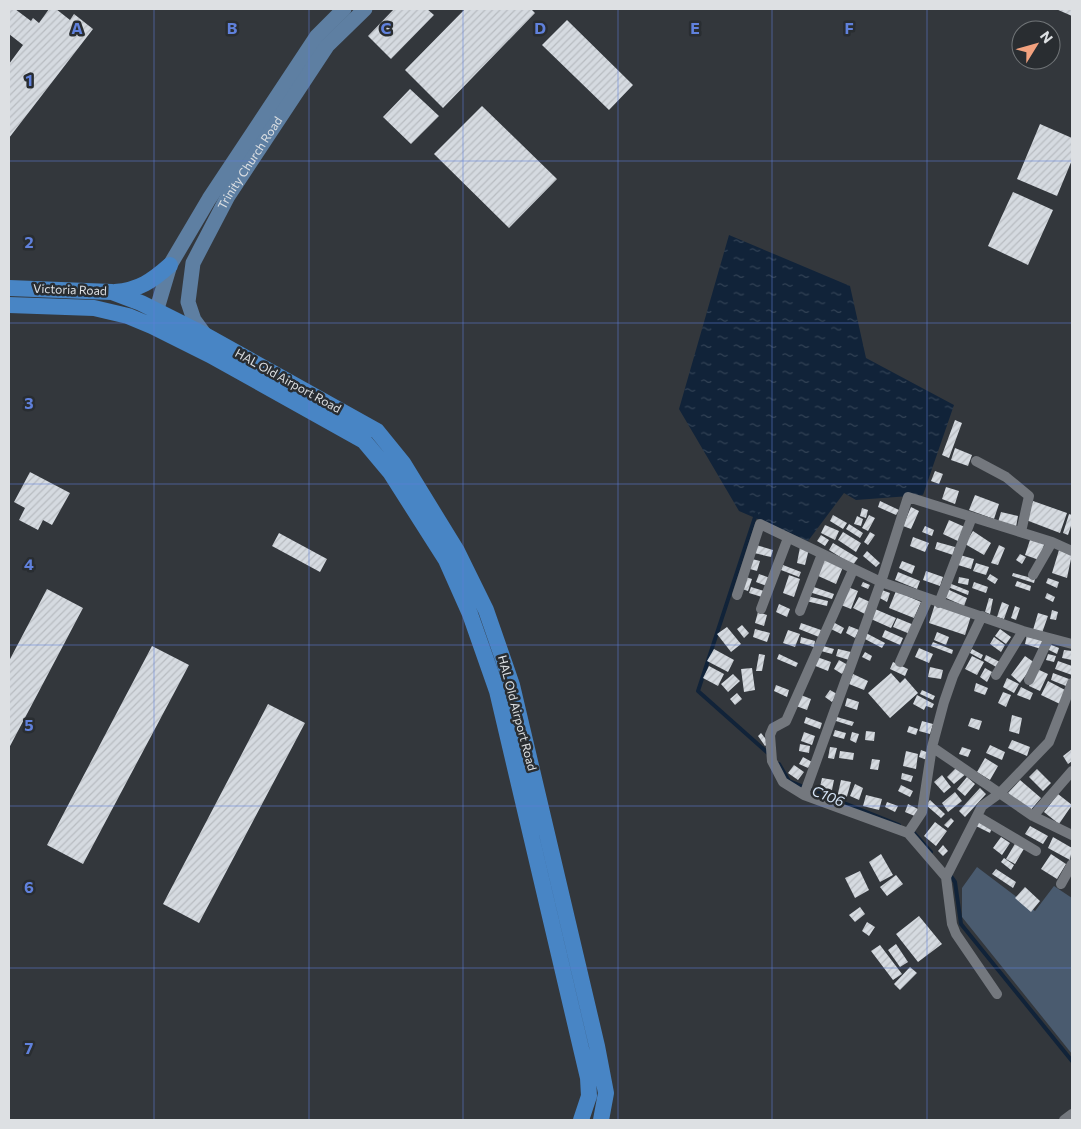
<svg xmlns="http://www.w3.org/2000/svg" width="1081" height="1129" font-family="Commissioner,sans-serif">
  <defs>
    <pattern id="water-ripples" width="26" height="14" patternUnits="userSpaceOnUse" patternTransform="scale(1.25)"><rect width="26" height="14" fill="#112339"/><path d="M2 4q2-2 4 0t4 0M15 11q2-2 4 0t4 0" fill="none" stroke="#334356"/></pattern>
    <pattern id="building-hatch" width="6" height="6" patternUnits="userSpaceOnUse" patternTransform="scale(1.25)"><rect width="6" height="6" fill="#d5dae0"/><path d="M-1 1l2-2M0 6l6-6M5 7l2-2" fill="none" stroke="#b8bcc1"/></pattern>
  </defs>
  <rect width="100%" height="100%" fill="#33373c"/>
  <path fill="#4a5b6f" d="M977,867L1035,911L1054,886L1072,898V1054L962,917V888Z"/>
  <path fill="url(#water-ripples)" d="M729,235L850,286L866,358L954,405L923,495L856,500L844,493L808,541L739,511L679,409Z"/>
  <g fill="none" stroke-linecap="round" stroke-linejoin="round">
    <path stroke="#112339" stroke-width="4" d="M756,514L698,691L769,754
      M779,764L789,781L899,825
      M914,833L931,852
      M950,875L955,882L961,924L1072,1061"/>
  </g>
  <path fill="url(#building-hatch)" d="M11,9H15L31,21L33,18L39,23L49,9H56L70,20L74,14L93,29L9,138V64L23,45L9,34V11Z
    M394,9H427L434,15L391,59L368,36Z
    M465,9H531L535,13L443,108L405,70Z
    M1056,9H1072V16Z
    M567,20L633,85L609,110L542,45Z
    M410,89L439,116L411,144L383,117Z
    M482,106L557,179L509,228L434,154Z
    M1040,124L1072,138V160L1057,196L1017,179Z
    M1013,192L1053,210L1028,265L988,246Z
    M955,420L962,423L949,458L942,455Z
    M955,448L972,455L968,466L951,460Z
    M935,471L943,474L939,484L931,481Z
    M30,472L70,493L52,525L43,520L38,530L19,520L25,508L14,502Z
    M946,487L959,491L955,504L942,499Z
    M975,495L999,504L994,519L969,510Z
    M880,501L899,510L896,515L878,507Z
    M1033,501L1067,513L1060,533L1026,520Z
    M911,507L919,511L911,529L903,526Z
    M862,508L868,510L866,518L860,516Z
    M1001,512L1018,516L1016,527L998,522Z
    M1069,514L1072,515V523L1068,535L1063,533Z
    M833,515L847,523L843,529L830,521Z
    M869,515L875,518L868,531L862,528Z
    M857,516L863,519L861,526L854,524Z
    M949,520L967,528L960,542L943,534Z
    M849,524L863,533L860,538L846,529Z
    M825,525L839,531L835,540L821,533Z
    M925,526L934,530L932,536L922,532Z
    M973,531L991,543L984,555L965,544Z
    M843,532L861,543L856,552L838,540Z
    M870,532L875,535L868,545L864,542Z
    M279,533L327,559L320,572L272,546Z
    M821,535L829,540L825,546L817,541Z
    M913,537L929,543L925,552L910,546Z
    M1031,537L1045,542L1039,560L1025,555Z
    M937,542L955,547L953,555L935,549Z
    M833,543L858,558L853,565L829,550Z
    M756,545L773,550L771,557L754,553Z
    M999,545L1005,548L998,565L991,563Z
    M800,547L809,549L805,565L797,563Z
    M1059,550L1072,554L1067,578L1052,573Z
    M867,551L880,563L876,567L863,556Z
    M1020,554L1026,557L1022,564L1016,560Z
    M960,555L974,559L971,569L958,565Z
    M752,559L760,561L757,571L750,569Z
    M823,559L843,567L836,584L816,575Z
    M902,561L915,566L912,574L899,568Z
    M976,563L989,567L986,575L973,571Z
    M783,565L801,572L799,577L781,570Z
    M926,571L943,577L940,586L923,580Z
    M898,572L920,581L917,589L895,580Z
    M1013,573L1035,579L1034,583L1012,576Z
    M759,574L770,578L767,586L756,582Z
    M990,574L998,579L995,584L987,579Z
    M789,575L800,579L794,597L783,593Z
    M746,577L752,579L748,591L742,589Z
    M959,577L969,579L968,585L958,583Z
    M1048,578L1059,582L1057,588L1046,583Z
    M1017,581L1031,586L1030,591L1015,586Z
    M863,582L870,585L868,589L861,586Z
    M974,582L988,587L986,593L972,588Z
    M949,583L969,591L968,595L948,587Z
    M811,586L834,594L832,599L809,592Z
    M751,587L764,591L762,597L749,593Z
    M848,587L858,591L851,609L841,605Z
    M47,589L83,608L9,748V661Z
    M947,589L967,598L964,606L944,597Z
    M882,590L890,593L887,602L878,597Z
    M896,591L921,602L914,618L889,608Z
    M1047,593L1055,597L1053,602L1045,598Z
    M807,596L828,601L827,606L806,601Z
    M859,597L870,602L865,614L853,608Z
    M989,598L993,599L990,614L985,612Z
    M1002,602L1009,605L1004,619L997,617Z
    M779,604L790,609L787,617L776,612Z
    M935,604L971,616L965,635L929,623Z
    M1015,606L1020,608L1016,620L1011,618Z
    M875,609L896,618L891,628L871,619Z
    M1052,610L1058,612L1056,620L1050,619Z
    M758,612L767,615L764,626L755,623Z
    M1038,613L1048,616L1042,633L1033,630Z
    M897,618L914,625L910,634L893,627Z
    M833,622L844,628L841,634L829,628Z
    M801,623L821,630L819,637L799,629Z
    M742,625L749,633L744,638L737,629Z
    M849,626L859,630L855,638L846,633Z
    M727,627L741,644L731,652L717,634Z
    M755,629L770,633L767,642L753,637Z
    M1000,629L1011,637L1006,644L995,636Z
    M788,630L800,634L795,647L783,643Z
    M885,630L903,638L900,645L882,637Z
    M937,632L949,637L946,645L934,640Z
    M866,633L885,643L882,648L863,638Z
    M1027,635L1044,640L1041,649L1025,644Z
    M801,637L815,641L814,647L800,643Z
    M994,637L1005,645L1001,652L990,644Z
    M933,642L953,650L952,654L931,646Z
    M1049,644L1059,648L1057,654L1047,649Z
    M152,646L189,665L83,864L47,845Z
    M823,646L834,649L832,654L821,651Z
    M919,648L933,654L929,663L915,657Z
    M714,649L734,660L728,672L707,661Z
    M838,649L851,652L849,660L836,656Z
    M972,649L983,655L981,659L970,653Z
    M1064,650L1072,651V660L1062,658Z
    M865,652L872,656L870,661L862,657Z
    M759,654L765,655L762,671H756Z
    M779,654L798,663L796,667L777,659Z
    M1048,654L1056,656L1054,662L1046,660Z
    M986,655L1000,662L998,668L984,660Z
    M972,656L984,662L977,675L965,669Z
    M1025,656L1035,663L1020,683L1011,675Z
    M817,657L831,662L828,671L813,665Z
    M839,660L848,665L842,674L834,669Z
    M1058,661L1072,666V675L1055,669Z
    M893,662L908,669L905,676L890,669Z
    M709,666L724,674L718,686L703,678Z
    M930,667L943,670L941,679L928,677Z
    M752,668L755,690L744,692L741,669Z
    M985,668L992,672L987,682L980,677Z
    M1037,669L1048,674L1040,691L1029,686Z
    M891,673L900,683L905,678L918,693L890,718L868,693Z
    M1053,673L1069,679L1066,686L1051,680Z
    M733,674L740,681L728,692L721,684Z
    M853,674L868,681L864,690L849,684Z
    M1007,678L1019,684L1014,693L1003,687Z
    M1048,681L1067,691L1060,704L1041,695Z
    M976,683L988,688L985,695L974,691Z
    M776,685L789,690L787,697L774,691Z
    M1021,687L1033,693L1030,700L1017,695Z
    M830,690L837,694L832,702L825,697Z
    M922,690L935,696L933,700L920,694Z
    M1003,692L1011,695L1006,707L998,703Z
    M737,693L742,699L735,705L730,699Z
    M801,695L811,699L807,710L796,706Z
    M917,695L934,704L932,708L926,706L924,710L913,704Z
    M847,698L859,702L857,710L845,706Z
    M268,704L305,723L199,923L163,904Z
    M1012,715L1022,718L1019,734L1009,731Z
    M806,717L822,723L820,729L804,723Z
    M837,717L854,722L852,726L836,721Z
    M971,718L982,721L979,730L968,726Z
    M922,721L933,724L930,734L919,731Z
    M909,726L918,729L916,735L907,732Z
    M835,730L846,733L844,739L833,736Z
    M866,731L875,732L874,741L865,740Z
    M804,732L815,736L812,745L801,741Z
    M852,732L859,734L856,743L850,740Z
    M761,733L769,743L765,746L758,736Z
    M1012,740L1030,747L1027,756L1008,748Z
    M800,744L810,746L809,753L799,751Z
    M990,745L1005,752L1002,760L986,753Z
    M830,747L837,748L834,759L828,758Z
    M962,747L971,750L968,757L959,754Z
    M1072,749V761L1068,764L1063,756Z
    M921,750L929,753L927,760L919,757Z
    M840,751L854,753L853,760L839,758Z
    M906,751L918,754L916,769L903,766Z
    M803,757L812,762L808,768L799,764Z
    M985,758L998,766L990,780L977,772Z
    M872,759L880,760L878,770L870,769Z
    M794,765L804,772L798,780L788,773Z
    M959,765L967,773L954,784L947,777Z
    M1037,769L1051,783L1043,791L1029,777Z
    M902,773L913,776L911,782L901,779Z
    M942,775L951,787L944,793L934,782Z
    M967,777L975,784L965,796L957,789Z
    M822,778L834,780L832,790L820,787Z
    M841,780L851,782L846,800L837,798Z
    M1020,780L1041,798L1029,812L1008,793Z
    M855,784L863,788L859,800L850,796Z
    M901,785L913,791L910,797L898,791Z
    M980,788L986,794L965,817L959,811Z
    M955,792L962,801L948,812L942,803Z
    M1058,794L1072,805L1059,824L1044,812Z
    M866,795L882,799L879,810L863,806Z
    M930,800L945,814L941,818L926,805Z
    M887,802L898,806L895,812L885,807Z
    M908,804L920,810L917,817L905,812Z
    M951,818L954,821L948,828L944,825Z
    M935,822L947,831L936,846L924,836Z
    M978,822L992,828L990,833L976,826Z
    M1030,826L1048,836L1043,844L1025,834Z
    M1001,837L1010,843L1002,855L993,848Z
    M1053,837L1072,848L1070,860L1048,848Z
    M1016,842L1025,847L1015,864L1006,859Z
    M943,845L948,851L943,856L938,851Z
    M881,854L893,875L880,882L869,862Z
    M1051,854L1066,864L1057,879L1041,869Z
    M1004,858L1014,865L1011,870L1001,862Z
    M996,869L1016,882L1013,888L992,874Z
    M860,871L869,890L855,898L845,878Z
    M896,875L903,884L887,896L880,887Z
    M1025,887L1040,901L1031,912L1015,898Z
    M860,907L865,914L855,922L849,915Z
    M919,916L942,944L918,962L896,934Z
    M867,922L875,927L869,936L862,931Z
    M896,944L908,962L900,967L888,950Z
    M880,945L902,974L893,980L871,951Z
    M910,967L917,973L900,990L894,984Z"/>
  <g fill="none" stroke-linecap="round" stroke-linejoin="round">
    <path stroke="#74787e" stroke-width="10" d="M976,461L1006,477L1029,496L1021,532
      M1033,575L1052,542
      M737,595L760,524L881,582L1023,631L1072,644
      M939,603L972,517
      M761,609L788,538
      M800,611L822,554
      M900,662L928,599
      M996,675L1023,631
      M1029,680L1049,638
      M932,747L1033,816L1072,835
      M804,795L783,782L772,761L770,735L773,728L786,721L853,570
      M977,816L1036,851
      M1033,816L1072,771
      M908,833L922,812L932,747L944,702L953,676L982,616
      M946,877L908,833L804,795L881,582L908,497L1052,542L1072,551
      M1061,884L1072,864
      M997,994L956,934L952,924L946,877L982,806L1000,793L1049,742L1072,683
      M1064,1120L1072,1114"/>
    <g stroke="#5e7fa2" stroke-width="15">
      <path d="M153,322L170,265L209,199L317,36L344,9"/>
      <path id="s1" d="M205,335L194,320L188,302L193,263L228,196L327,46L365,9"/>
    </g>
    <path stroke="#4885c5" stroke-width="16" d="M9,288L112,292L141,303L205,335L377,431L403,463L457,551L486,610L512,685L597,1046L606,1093L601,1120
      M115,292C139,290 152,281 170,265
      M9,305L94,308L128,316L152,326L210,355L364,441L390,472L446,560L470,614L497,691L588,1078L589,1096L581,1120"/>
  </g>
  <path fill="none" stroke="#6081dc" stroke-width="1" stroke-opacity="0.55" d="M154,9V1120M309,9V1120M463,9V1120M618,9V1120M772,9V1120M927,9V1120M9,161H1072M9,323H1072M9,484H1072M9,645H1072M9,806H1072M9,968H1072"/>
  <g text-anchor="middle" stroke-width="5" stroke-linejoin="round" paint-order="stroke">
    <g font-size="12" fill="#dde0e3" stroke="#292d31">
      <text dy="4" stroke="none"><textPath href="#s1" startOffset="192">Trinity Church Road</textPath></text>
      <text transform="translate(70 290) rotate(2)" y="4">Victoria Road</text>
      <text transform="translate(288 381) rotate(29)" y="4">HAL Old Airport Road</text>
      <text transform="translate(517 713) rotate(75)" y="4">HAL Old Airport Road</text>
    </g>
    <g font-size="14" font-style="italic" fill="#d5e5f8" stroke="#292d31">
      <text transform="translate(828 796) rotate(22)" y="5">C106</text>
    </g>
  </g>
  <g font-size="16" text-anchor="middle" font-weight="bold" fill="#6081dc" stroke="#292d31" stroke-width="5" stroke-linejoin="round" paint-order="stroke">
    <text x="77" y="34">A</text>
    <text x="232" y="34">B</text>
    <text x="386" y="34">C</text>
    <text x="540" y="34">D</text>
    <text x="695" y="34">E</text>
    <text x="849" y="34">F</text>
    <text x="29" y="86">1</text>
    <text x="29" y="248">2</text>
    <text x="29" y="409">3</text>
    <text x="29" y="570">4</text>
    <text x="29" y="731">5</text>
    <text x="29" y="893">6</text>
    <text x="29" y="1054">7</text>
  </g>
  <rect width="1081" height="1129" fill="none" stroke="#dde0e3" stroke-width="20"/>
  <g transform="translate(1036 45) rotate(53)"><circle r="24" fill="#292d31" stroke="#717578"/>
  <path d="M0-4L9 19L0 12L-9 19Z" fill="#f2a17e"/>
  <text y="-8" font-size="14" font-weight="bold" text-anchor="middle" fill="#dde0e3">N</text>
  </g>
</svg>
